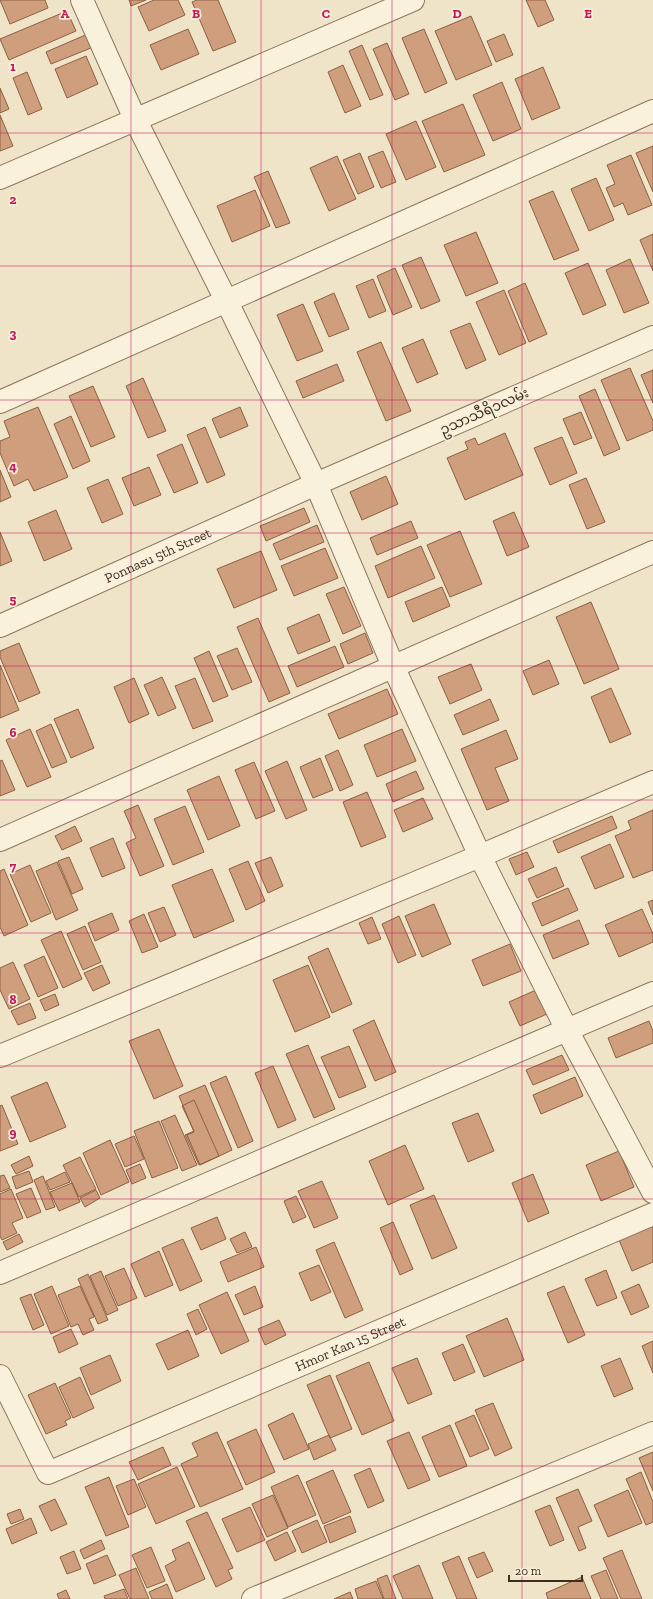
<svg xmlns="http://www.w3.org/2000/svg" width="653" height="1599" font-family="'Zilla Slab','Noto Sans Myanmar',serif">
  <rect width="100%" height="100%" fill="#f0e4c8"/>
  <path fill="#cf9f7d" stroke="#8d5f41" d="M0,0H45L48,8L10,24Z
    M129,0H146L131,6Z
    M154,0H178L185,15L149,31L138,7Z
    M197,0H218L236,42L213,51L192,2Z
    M526,0H545L554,20L538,27Z
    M67,11L76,31L9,60L0,39Z
    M471,16L492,65L456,80L435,31Z
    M188,29L199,54L161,70L150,45Z
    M424,29L447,83L425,93L402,38Z
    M90,33L96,46L51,64L46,52Z
    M504,34L513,55L496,62L487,41Z
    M387,43L409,94L395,100L373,49Z
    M362,45L383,95L370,100L349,51Z
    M86,56L98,84L67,98L55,69Z
    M343,65L361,106L345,113L328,72Z
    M543,67L560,108L532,120L515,79Z
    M27,72L42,109L28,115L13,78Z
    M502,82L521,129L493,141L473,95Z
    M0,88L9,109L0,113Z
    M463,104L485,155L444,172L422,121Z
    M0,115L13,146L0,151Z
    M416,121L436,167L406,180L386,134Z
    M653,146V192L636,153Z
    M383,151L396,182L381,188L368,157Z
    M360,153L374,187L358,194L343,160Z
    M631,155L652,205L628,215L623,203L614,207L606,188L615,184L607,165Z
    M337,156L356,199L329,211L310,168Z
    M268,171L290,223L276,228L254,177Z
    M596,178L614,220L589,231L571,189Z
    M255,190L270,226L232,242L217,206Z
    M553,191L579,250L554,260L529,201Z
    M476,232L498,283L466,296L444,245Z
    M653,234V271L640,240Z
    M421,257L440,301L421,309L402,265Z
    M630,259L649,303L624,313L606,270Z
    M588,263L606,305L583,315L565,273Z
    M395,268L412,307L393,315L377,276Z
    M373,279L386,311L369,318L356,286Z
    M525,283L547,334L529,342L508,291Z
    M504,290L526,343L499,355L476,302Z
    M334,293L349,329L329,337L314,302Z
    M303,304L323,351L297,361L277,315Z
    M470,323L486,360L466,369L450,331Z
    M423,339L438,374L417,383L402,348Z
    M381,342L411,411L386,421L357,352Z
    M337,364L344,381L303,398L296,381Z
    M630,368L653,421V430L627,441L601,380Z
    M653,370V403L641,375Z
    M143,378L166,431L148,438L126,386Z
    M93,386L115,437L91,447L69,396Z
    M595,389L620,449L604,456L579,396Z
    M38,407L68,477L34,491L28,479L14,486L0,453V441L10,437L4,421Z
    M240,407L248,426L220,438L212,419Z
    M581,412L592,438L574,445L563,419Z
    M71,416L90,461L73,469L54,424Z
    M205,427L225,475L207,483L187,435Z
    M505,433L523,475L465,500L447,458L468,449L465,442L475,438L478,445Z
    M562,437L577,473L550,485L534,448Z
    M182,444L198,483L174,493L157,455Z
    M149,467L161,495L134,506L122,478Z
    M0,470L11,497L0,502Z
    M386,476L398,504L362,520L350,492Z
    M586,478L605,522L587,529L569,485Z
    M108,479L123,514L102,523L87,488Z
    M304,508L310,522L266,541L260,526Z
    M56,510L72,549L44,561L28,522Z
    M514,512L529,547L507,556L493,521Z
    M411,521L418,538L377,555L370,538Z
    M317,525L324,542L280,560L273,544Z
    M460,531L482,584L450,597L427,545Z
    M0,532L12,561L0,566Z
    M421,546L435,578L388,598L375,566Z
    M325,548L338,578L294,596L281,566Z
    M261,551L277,590L234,608L217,569Z
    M344,587L361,626L343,634L326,594Z
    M442,587L450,606L413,622L405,602Z
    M591,602L619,669L584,684L556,617Z
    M319,614L330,641L298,654L287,628Z
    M258,618L290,693L269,702L237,627Z
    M365,633L373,653L348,664L340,644Z
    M19,643L40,693L19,702L0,657V651Z
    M335,646L344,667L297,687L288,666Z
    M237,648L252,682L232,690L217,656Z
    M209,651L228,696L213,702L194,658Z
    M549,660L559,684L533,695L523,671Z
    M471,664L482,690L450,704L438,677Z
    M0,665L19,710L0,718Z
    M162,677L176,708L158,716L144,685Z
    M134,678L149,714L129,723L114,687Z
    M195,678L213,721L193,729L175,686Z
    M611,688L631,734L610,743L591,697Z
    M387,689L398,714L339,739L328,714Z
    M490,699L499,720L463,735L454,715Z
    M78,709L94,748L71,758L54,719Z
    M51,724L67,762L52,768L36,731Z
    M30,729L51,777L27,787L6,740Z
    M402,729L416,761L377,777L364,745Z
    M506,730L518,759L495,768L509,801L487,810L461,749Z
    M338,750L353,785L340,791L325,756Z
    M320,758L333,790L313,798L300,767Z
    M2,760L15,790L0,796V761Z
    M287,761L307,810L286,819L265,771Z
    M254,762L275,811L256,819L235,770Z
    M416,771L424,789L393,802L386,784Z
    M219,776L240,826L208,840L187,790Z
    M367,792L386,837L361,847L343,802Z
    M423,798L433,819L403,832L394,810Z
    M138,805L164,866L140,876L126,843L136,838L124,811Z
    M185,806L204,852L173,865L154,819Z
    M653,810V870L633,878L615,836L631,829L628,821Z
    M612,816L617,828L558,853L553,841Z
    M75,826L82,841L62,850L55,836Z
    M113,838L125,868L102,877L90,848Z
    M610,844L624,877L595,889L581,857Z
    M527,852L534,867L516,875L509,859Z
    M69,857L83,889L72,894L58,861Z
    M271,857L283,886L268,893L255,863Z
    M248,861L265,901L246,910L229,869Z
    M57,862L78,910L56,920L36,871Z
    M30,865L51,913L31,922L10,874Z
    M556,867L564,886L537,898L528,879Z
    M4,869L28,925L4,936L0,927V871Z
    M212,869L234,921L194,938L172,885Z
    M568,888L578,910L542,926L532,903Z
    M653,900V915L648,902Z
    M434,904L451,944L422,957L405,916Z
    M164,907L176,935L160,942L148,913Z
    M642,909L653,934V942L619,957L605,925Z
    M112,913L119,930L95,941L88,923Z
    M144,914L158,947L142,953L129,921Z
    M399,916L416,955L398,963L382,924Z
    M372,917L381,939L368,944L359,923Z
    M579,920L589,944L553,959L543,935Z
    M85,926L101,962L83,970L67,934Z
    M61,931L82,979L63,988L41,940Z
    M510,944L521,971L483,986L472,960Z
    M328,948L352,1004L332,1013L308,957Z
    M44,956L58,988L38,997L24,965Z
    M13,962L30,999L9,1009L0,990V968Z
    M102,965L110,983L93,991L84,973Z
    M308,965L330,1017L295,1032L273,980Z
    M536,990L547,1014L520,1026L509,1002Z
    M55,994L59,1005L45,1011L40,1000Z
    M30,1003L36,1018L18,1025L11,1011Z
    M374,1020L396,1072L375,1081L353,1030Z
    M649,1021L653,1031V1043L616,1058L608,1038Z
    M159,1029L183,1086L154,1099L129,1041Z
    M308,1045L335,1109L314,1118L286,1054Z
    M349,1046L366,1087L339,1098L321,1057Z
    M562,1055L569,1070L533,1085L526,1070Z
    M273,1066L296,1120L278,1128L255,1073Z
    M226,1076L253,1141L238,1148L210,1083Z
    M575,1077L583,1096L541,1114L533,1095Z
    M47,1082L66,1127L30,1142L11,1097Z
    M205,1085L232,1150L200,1165L187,1135L194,1132L179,1096Z
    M194,1100L219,1156L199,1165L185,1135L194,1131L182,1106Z
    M2,1105L18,1144L0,1151V1106Z
    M478,1113L494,1151L468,1162L452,1123Z
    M175,1115L197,1165L182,1171L161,1121Z
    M159,1121L178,1168L152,1178L134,1131Z
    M134,1136L144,1159L125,1167L115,1144Z
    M110,1140L129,1182L101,1195L83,1153Z
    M405,1145L424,1189L388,1205L369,1161Z
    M619,1151L634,1187L601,1201L586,1165Z
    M29,1156L33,1166L16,1174L11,1165Z
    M80,1157L96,1189L79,1197L63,1165Z
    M140,1164L146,1178L132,1184L126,1170Z
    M29,1171L33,1182L16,1189L12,1177Z
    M65,1172L70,1182L50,1190L46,1181Z
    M533,1174L549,1213L528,1222L512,1183Z
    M4,1175L10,1188L0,1192V1176Z
    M43,1176L55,1207L46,1210L34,1180Z
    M322,1181L338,1218L314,1228L298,1191Z
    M72,1183L80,1202L59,1211L50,1192Z
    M31,1188L41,1212L27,1218L16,1194Z
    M11,1189L23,1218L12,1223L17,1233L2,1240L0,1236V1194Z
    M96,1190L100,1198L85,1207L80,1198Z
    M434,1195L457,1248L432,1259L410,1205Z
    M296,1196L306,1217L293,1223L284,1201Z
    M217,1217L226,1239L201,1250L191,1228Z
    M393,1222L413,1269L400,1275L380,1228Z
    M653,1226V1262L632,1271L619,1240Z
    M245,1232L252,1247L237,1253L230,1239Z
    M19,1234L23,1242L7,1250L3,1242Z
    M183,1239L202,1281L180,1291L162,1248Z
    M334,1242L363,1310L345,1318L316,1250Z
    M256,1247L264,1267L228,1282L220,1262Z
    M159,1251L173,1285L145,1297L131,1264Z
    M319,1265L331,1292L311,1301L299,1273Z
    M124,1268L137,1298L118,1306L105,1276Z
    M606,1270L617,1298L597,1306L585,1279Z
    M101,1271L118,1310L107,1315L90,1276Z
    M88,1274L108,1320L98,1324L78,1279Z
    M639,1284L649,1307L631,1315L621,1292Z
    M52,1286L69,1326L51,1334L34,1294Z
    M80,1286L94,1317L89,1319L94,1330L83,1335L78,1324L71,1327L58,1295Z
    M255,1286L263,1307L244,1315L235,1295Z
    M564,1286L585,1335L568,1343L547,1293Z
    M227,1292L249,1341L221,1354L199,1305Z
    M31,1294L44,1325L33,1330L20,1298Z
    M198,1309L207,1329L196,1335L187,1314Z
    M507,1318L524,1360L484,1377L466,1336Z
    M279,1320L286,1335L265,1345L258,1329Z
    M71,1329L78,1344L59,1353L53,1337Z
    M188,1330L199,1356L168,1370L156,1344Z
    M653,1341V1373L642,1346Z
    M463,1344L475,1372L454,1381L442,1353Z
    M110,1355L121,1381L91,1395L80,1368Z
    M417,1358L432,1394L408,1404L392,1368Z
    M620,1358L633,1389L614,1397L601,1366Z
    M369,1362L394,1421L362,1435L336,1376Z
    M330,1375L352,1429L330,1438L307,1385Z
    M80,1377L94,1408L73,1418L59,1387Z
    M55,1383L71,1418L65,1421L67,1425L46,1434L28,1395Z
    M493,1403L512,1448L495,1456L475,1410Z
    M293,1413L309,1449L284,1460L268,1425Z
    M474,1415L489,1449L470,1457L455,1423Z
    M450,1425L467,1466L439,1477L422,1437Z
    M256,1429L275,1472L246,1485L227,1442Z
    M217,1432L243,1489L200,1507L181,1464L198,1456L192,1443Z
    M409,1432L430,1480L408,1489L387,1441Z
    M329,1435L336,1450L314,1460L308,1444Z
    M163,1447L171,1465L138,1480L129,1462Z
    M653,1452V1491L639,1458Z
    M177,1467L195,1507L156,1524L138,1484Z
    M370,1468L384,1501L368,1508L354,1475Z
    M333,1470L351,1512L323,1524L306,1482Z
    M641,1472L653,1502V1522L646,1525L626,1479Z
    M298,1475L316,1515L288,1527L271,1487Z
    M109,1477L129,1527L106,1536L85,1487Z
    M134,1479L146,1507L128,1515L116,1486Z
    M578,1489L592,1521L578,1527L586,1548L579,1551L556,1498Z
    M628,1490L642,1523L608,1537L594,1505Z
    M273,1495L288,1528L267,1537L252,1504Z
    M55,1499L67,1524L51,1531L39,1506Z
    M550,1505L564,1540L550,1546L535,1511Z
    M250,1507L265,1540L237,1552L222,1519Z
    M20,1509L24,1519L11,1524L7,1514Z
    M207,1512L233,1568L228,1570L232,1579L216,1587L186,1521Z
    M350,1516L356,1532L330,1543L324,1526Z
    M31,1518L37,1533L12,1544L6,1529Z
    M317,1520L327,1542L302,1553L292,1531Z
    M287,1532L296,1551L275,1561L266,1542Z
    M101,1540L105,1549L84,1559L80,1550Z
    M189,1542L205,1579L176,1592L165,1566L176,1560L172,1550Z
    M151,1547L165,1581L147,1588L132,1555Z
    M622,1550L642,1599H621L603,1558Z
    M74,1551L81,1569L67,1574L60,1557Z
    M484,1552L493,1571L477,1578L468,1558Z
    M107,1555L116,1575L94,1584L86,1564Z
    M459,1556L477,1599H457L442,1563Z
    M419,1565L433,1599H403L393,1576Z
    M136,1568L149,1599H130L119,1575Z
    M606,1570L618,1599H601L591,1576Z
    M387,1575L396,1599H384L377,1579Z
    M582,1577L591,1599H548L546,1593Z
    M376,1581L383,1599H358L355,1589Z
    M167,1584L173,1599H152L149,1592Z
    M124,1589L128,1599H105L104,1596Z
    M66,1590L70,1599H59L57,1594Z
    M350,1592L353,1599H334Z"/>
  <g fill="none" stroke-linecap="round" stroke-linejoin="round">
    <defs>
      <g id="minor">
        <path d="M82,0L135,119L227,302L316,484L393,666L480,856L567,1030L653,1192"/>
        <path d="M0,178L413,0"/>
        <path d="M0,402L653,111"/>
        <path id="s1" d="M0,626L316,484L653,337"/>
        <path d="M0,840L653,552"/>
        <path d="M0,1056L480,856L653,782"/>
        <path d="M0,1273L653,993"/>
        <path id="s2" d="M0,1376L48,1473L653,1214"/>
        <path d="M253,1599L653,1433"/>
      </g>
    </defs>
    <use href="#minor" stroke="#8d765c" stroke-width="24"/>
    <use href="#minor" stroke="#faf1dc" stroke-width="22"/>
  </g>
  <path fill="none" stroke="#c2185b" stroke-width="1" stroke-opacity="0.55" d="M131,0V1599M261,0V1599M392,0V1599M522,0V1599M0,133H653M0,266H653M0,400H653M0,533H653M0,666H653M0,800H653M0,933H653M0,1066H653M0,1199H653M0,1332H653M0,1466H653"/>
  <g text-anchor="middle" stroke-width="3.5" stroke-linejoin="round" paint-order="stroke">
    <g font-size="14" fill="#3d2e20" stroke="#f7eed8">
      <text transform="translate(484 411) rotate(-24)" y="5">ဥသာသီရိ၁လမ်း</text>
      <text dy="5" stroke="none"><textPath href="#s1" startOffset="173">Ponnasu 5th Street</textPath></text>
      <text dy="5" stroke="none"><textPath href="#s2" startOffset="437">Hmor Kan 15 Street</textPath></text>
    </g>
  </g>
  <g font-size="13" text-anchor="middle" font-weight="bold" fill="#c2185b" stroke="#f7eed8" stroke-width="3.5" stroke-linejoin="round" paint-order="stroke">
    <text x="65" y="18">A</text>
    <text x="196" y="18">B</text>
    <text x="326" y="18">C</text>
    <text x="457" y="18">D</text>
    <text x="588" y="18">E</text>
    <text x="13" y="71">1</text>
    <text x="13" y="204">2</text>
    <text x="13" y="338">3</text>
    <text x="13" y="471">4</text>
    <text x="13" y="604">5</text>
    <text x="13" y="737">6</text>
    <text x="13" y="871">7</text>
    <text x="13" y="1004">8</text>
    <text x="13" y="1137">9</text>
  </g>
  <path d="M509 1575v6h73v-6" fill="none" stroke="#3d2e20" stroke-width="2"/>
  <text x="515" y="1575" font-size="12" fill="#3d2e20" stroke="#f7eed8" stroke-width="3" paint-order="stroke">20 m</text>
</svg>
